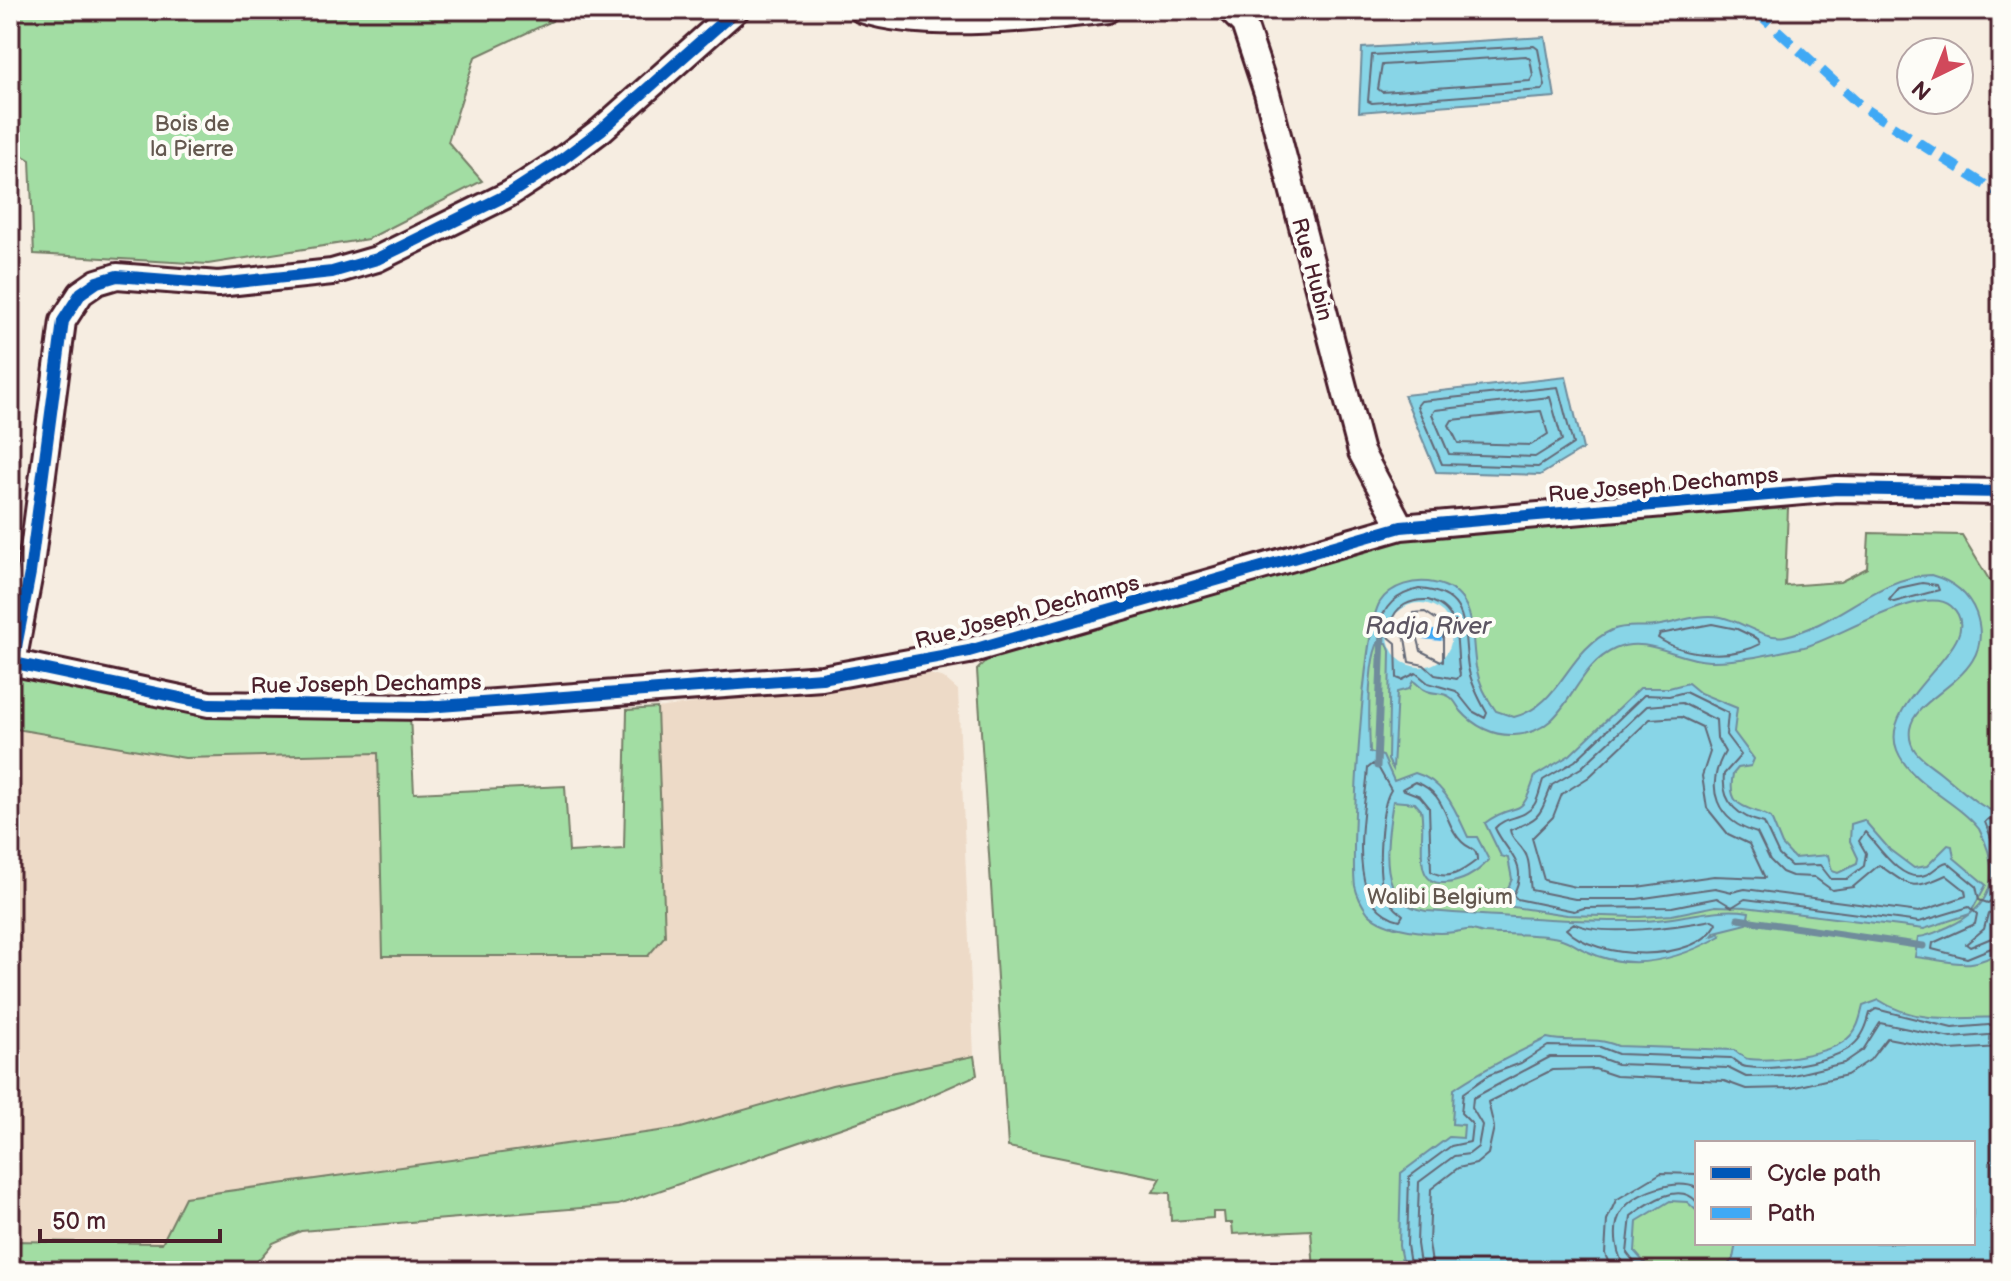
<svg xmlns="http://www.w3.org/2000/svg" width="2011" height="1281" font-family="'Balsamiq Sans',sans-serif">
  <rect width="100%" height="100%" fill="#f6ede1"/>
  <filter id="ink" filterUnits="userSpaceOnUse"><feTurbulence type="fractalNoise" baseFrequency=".0125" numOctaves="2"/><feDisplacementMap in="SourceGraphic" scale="16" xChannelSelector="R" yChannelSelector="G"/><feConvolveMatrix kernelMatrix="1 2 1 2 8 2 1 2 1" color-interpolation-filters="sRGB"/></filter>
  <g filter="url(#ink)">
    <path fill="#eddac7" d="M926,673L944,678L958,690L974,1056L832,1085L681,1128L162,1244L10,1241V728L185,758L378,753L383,956H647L665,936L657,708Z"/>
    <path fill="#a2dda3" stroke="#767e67" stroke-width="2" fill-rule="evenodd" d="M10,10H556L552,21L475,57L448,142L482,181L368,239L208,264L34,254L30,160L10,148Z
      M1788,508L1785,586L1840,582L1867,568L1869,533L1962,535L2001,599V1271H1314L1311,1230L1233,1234L1232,1223H1225L1224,1212H1213V1218L1171,1221L1170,1193L1153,1192L1161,1178L1008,1147L977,670L990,657L1319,559L1421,535ZM1697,1143H1973V1243H1697Z
      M10,672L234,717L410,716L414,793L565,786L569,852L624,849L627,710L657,708L665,936L648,956H383L378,753L185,758L10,728Z
      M974,1056L977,1075L916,1102L618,1205L301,1231L273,1243L249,1271H10V1241L162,1243L185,1197L681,1128L832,1085Z"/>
    <path fill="#88d5e7" stroke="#6f8c9c" stroke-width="2" d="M1545,37L1555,97L1359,112L1362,48Z
      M1566,377L1583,449L1540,475L1436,472L1404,395Z
      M1931,575C1952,581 1968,592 1976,613C1999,678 1915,692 1910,729C1907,752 1925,760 1940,772C1959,787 1977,807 2001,814V950C1972,973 1949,960 1915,957L1918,937C1930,936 1938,931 1948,927C1994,907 2002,873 1979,829C1956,800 1911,785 1897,750C1876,697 1994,643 1951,606C1924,583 1834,640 1804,647C1774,653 1739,662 1709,661C1677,660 1647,635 1615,649C1570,669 1570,733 1514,735C1493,736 1474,726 1461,711C1457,706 1455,700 1450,697C1443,692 1434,694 1427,691C1420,689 1419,684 1413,681L1409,689L1397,692L1393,769L1388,760L1390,651L1387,643L1379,641C1367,662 1369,727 1370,752L1383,756L1394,781L1415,773C1445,781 1456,812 1468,837H1477L1489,860C1477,873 1463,882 1445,883C1409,886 1427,833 1421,810L1415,803L1393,801C1387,840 1375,904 1426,911C1499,916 1572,922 1644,921C1679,920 1714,906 1749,912L1747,924L1715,932L1712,936L1720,933L1721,936C1680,959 1631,973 1586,951C1577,947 1569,940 1558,938C1535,933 1507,935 1483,933C1471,928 1468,930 1455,932C1432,935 1384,930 1368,913C1362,905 1357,895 1355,886C1350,850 1363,627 1380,602C1391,585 1415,579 1434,583C1479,592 1470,633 1476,667C1479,682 1487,699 1496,711L1514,717C1562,705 1566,651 1612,630C1626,624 1641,628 1655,626C1678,623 1698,613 1721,617C1742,621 1764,640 1785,636C1838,625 1878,576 1931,575Z
      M1688,683L1700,693L1737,708L1734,732L1754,759L1751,766L1738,768L1733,774C1725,813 1754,806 1771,818L1782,845L1794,858L1828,855L1832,871L1838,873L1857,864L1858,858L1850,841L1851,824L1864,820L1890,850L1914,868L1927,866L1948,845L1952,846L1954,858L1986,885L1970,914L1924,929L1745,907L1716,906L1672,915L1639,917L1567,915L1486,903L1487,896L1508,888L1512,879L1508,858L1501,856L1485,823C1519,798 1520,824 1535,776L1570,755L1640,688H1669Z
      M1879,1000C1914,1024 1961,1018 2001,1017V1271H1685L1724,1269L1733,1259L1736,1243H1973V1143H1697V1211L1687,1202L1670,1201L1637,1221L1635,1252L1650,1269L1657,1271H1404L1399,1246L1401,1173L1449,1137L1463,1138L1464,1125L1452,1124L1454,1089C1484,1068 1516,1054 1547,1038C1572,1044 1594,1035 1618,1046L1734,1050C1738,1053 1744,1059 1749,1059C1772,1062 1830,1054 1847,1039C1858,1030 1860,1018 1863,1006Z"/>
    <path fill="#f6ede1" d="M1388 635a32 32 0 1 1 64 0a32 32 0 1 1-64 0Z"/>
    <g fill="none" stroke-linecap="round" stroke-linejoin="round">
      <path stroke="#636876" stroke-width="2" d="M1534,46L1538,49L1545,86L1542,90L1372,103L1368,101L1372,55Z
        M1526,56L1530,59L1533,76L1530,81L1382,92L1378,89L1382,65Z
        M1558,387L1573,444L1538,467L1442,464L1417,406L1421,401Z
        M1550,397L1562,440L1535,457L1449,454L1432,414L1435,410Z
        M1541,411L1548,434L1531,445L1458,443L1449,425L1452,420Z
        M1922,583L1937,585L1939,590L1894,602L1889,600L1899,588Z
        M1419,589C1472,593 1462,628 1468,667C1471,683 1479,699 1487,713L1485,718L1472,711L1456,691L1428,683L1416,673L1402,680L1397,678L1396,643L1378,628C1384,606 1396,594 1419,589Z
        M1428,600C1465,611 1454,645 1460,675L1457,679L1435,675L1424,665L1409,662L1405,638L1391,623C1395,606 1411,599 1428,600Z
        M1425,612L1443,624V662L1421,651L1417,635L1408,621L1413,613Z
        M1712,624L1737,629L1758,639L1760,644C1732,659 1684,656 1658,638L1660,634Z
        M1682,703L1716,720L1717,738L1725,752C1704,788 1716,821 1757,833L1770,860L1782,872L1792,876L1814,877L1832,890L1853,887L1879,865C1910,886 1910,892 1946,875L1965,890L1966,896L1919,912L1745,889L1732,892L1715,888L1637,899H1575L1531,890C1529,880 1531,868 1527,857C1523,845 1511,840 1510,830C1542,818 1539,816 1552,785L1581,768L1647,706Z
        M1681,717L1702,727L1710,752L1702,776L1707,808L1728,834L1749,844L1765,878L1714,876L1637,887H1576L1544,880L1532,838L1553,817L1562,794L1589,777L1650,719Z
        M1373,764L1378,767L1391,790C1380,806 1377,870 1383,890C1387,901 1394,908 1403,915L1400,920C1342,907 1365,812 1368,768Z
        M1415,782C1448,793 1443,824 1462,842C1470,850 1477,847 1477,860C1463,871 1447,882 1431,871L1429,807L1420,796L1402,789Z
        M2001,821L1988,819L1985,822C1993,842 2011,888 1988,903L1979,900L1976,886L1947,862C1938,864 1934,872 1925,875C1902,884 1878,846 1865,832L1859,841L1866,853L1864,866L1847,879H1831L1820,865L1791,866L1779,855L1764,823C1739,817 1721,803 1724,774L1741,755L1726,735L1728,713L1685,692L1669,696L1644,695L1575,761L1543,780C1540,788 1539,798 1534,805C1524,820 1506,815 1495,828C1507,854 1530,864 1513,895L1517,899L1574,911L1584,908L1672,907L1717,898L1732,907L1745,899L1919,922L1969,907L1977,914L1975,924L1933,943L1932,949L1967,958L2001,944
        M2001,906L1988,914L1984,929L1966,944L1970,947L2001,934
        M1712,920L1717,923C1696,965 1595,960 1566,929L1574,923C1600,938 1681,926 1712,920Z
        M1411,1271L1407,1245L1409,1177L1451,1146L1470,1142L1472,1124L1461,1113L1463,1093L1489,1075L1521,1063L1548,1046L1600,1047L1618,1054L1731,1058C1736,1061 1741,1067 1747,1067C1773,1071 1832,1062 1852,1046C1863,1037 1867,1025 1870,1013L1876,1009L1952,1028L2001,1024
        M1421,1271L1417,1244L1419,1182L1454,1156L1469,1154L1478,1147L1482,1125L1472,1108L1473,1098L1550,1057H1598L1617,1064L1728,1068L1746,1077L1789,1076L1844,1063L1863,1050L1880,1023L1951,1038L2001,1034
        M1433,1271L1429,1243L1431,1189L1458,1168L1476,1164L1488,1154L1494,1127L1488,1102L1552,1070L1595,1069L1616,1076L1724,1081L1746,1089L1791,1088L1847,1075L1870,1060L1887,1038L1950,1050L2001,1047
        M1612,1271L1605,1254L1607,1220L1616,1200L1661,1173L1697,1174
        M1628,1271C1616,1258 1611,1227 1622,1211C1635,1192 1676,1178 1697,1188
        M1641,1271L1627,1253L1631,1216C1648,1203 1679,1181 1697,1202"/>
      <path stroke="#6f8c9c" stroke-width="7" d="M1377,766L1382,634
        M1738,919L1923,946"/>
      <defs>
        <path id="minor" d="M862,10C925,31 1042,18 1108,10
          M1230,10L1244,24L1267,93L1361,452L1401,527
          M10,662L209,704L426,707L822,678L969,651L1401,527L1837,489L2001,492
          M13,663L30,573L63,321L81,293L97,282L117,276L218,284L332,272L377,259L509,194L557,163L601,130L736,10"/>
      </defs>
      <use href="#minor" stroke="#4a1f2b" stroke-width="30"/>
      <use href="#minor" stroke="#fdfcf7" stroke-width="24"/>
      <path stroke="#3fa9f5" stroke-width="10" stroke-dasharray="20 10" stroke-linecap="butt" d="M1755,10L1861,106L2001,195
        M1422,634L1452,637"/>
      <defs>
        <path id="cycleway" d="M10,662L209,704L426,707L822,678L969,651L1401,527L1837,489L2001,492
          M13,663L30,573L63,321L81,293L97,282L117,276L218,284L332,272L377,259L509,194L557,163L601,130L736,10"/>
      </defs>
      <use href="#cycleway" stroke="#fdfcf7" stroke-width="17"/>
      <use href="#cycleway" stroke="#0057b8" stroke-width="12"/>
    </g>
  </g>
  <g text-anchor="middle" stroke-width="8" stroke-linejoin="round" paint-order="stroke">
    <g font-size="22" fill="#64584f" stroke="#fdfcf7">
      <text x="192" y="131">Bois de<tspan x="192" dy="25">la Pierre</tspan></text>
      <text x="1440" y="904">Walibi Belgium</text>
    </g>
    <g font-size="22" fill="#4a1f2b" stroke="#fdfcf7">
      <text transform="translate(1313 269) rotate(75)" y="8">Rue Hubin</text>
      <text transform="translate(1663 484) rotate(-5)" y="8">Rue Joseph Dechamps</text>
      <text transform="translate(1027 611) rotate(-15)" y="8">Rue Joseph Dechamps</text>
      <text transform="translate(366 683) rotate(-1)" y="8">Rue Joseph Dechamps</text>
    </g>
    <g font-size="24" font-style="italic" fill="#5d5663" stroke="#fdfcf7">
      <text x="1428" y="634">Radja River</text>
    </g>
  </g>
  <rect width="2011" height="1281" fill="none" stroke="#fdfcf7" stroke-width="40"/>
  <rect x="20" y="20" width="1971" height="1241" fill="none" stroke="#4a1f2b" stroke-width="3" filter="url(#ink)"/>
  <rect x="1695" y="1141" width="280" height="104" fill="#fdfcf7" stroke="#b5a4a5" stroke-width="2"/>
  <rect x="1711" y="1167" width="40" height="12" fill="#0057b8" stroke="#b5a4a5" stroke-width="2"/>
  <text x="1767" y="1181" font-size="24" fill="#4a1f2b">Cycle path</text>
  <rect x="1711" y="1207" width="40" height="12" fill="#3fa9f5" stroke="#b5a4a5" stroke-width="2"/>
  <text x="1767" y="1221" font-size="24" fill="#4a1f2b">Path</text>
  <g transform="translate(1935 76) rotate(223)"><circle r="38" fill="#fdfcf7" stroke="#b5a4a5" stroke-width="2"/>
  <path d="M0-6L14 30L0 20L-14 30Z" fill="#d1495b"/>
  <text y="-12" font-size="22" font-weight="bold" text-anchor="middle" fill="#4a1f2b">N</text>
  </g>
  <path d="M40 1229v12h180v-12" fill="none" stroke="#4a1f2b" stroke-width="4"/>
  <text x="52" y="1229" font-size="24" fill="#4a1f2b" stroke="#fdfcf7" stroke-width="6" paint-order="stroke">50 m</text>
</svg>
